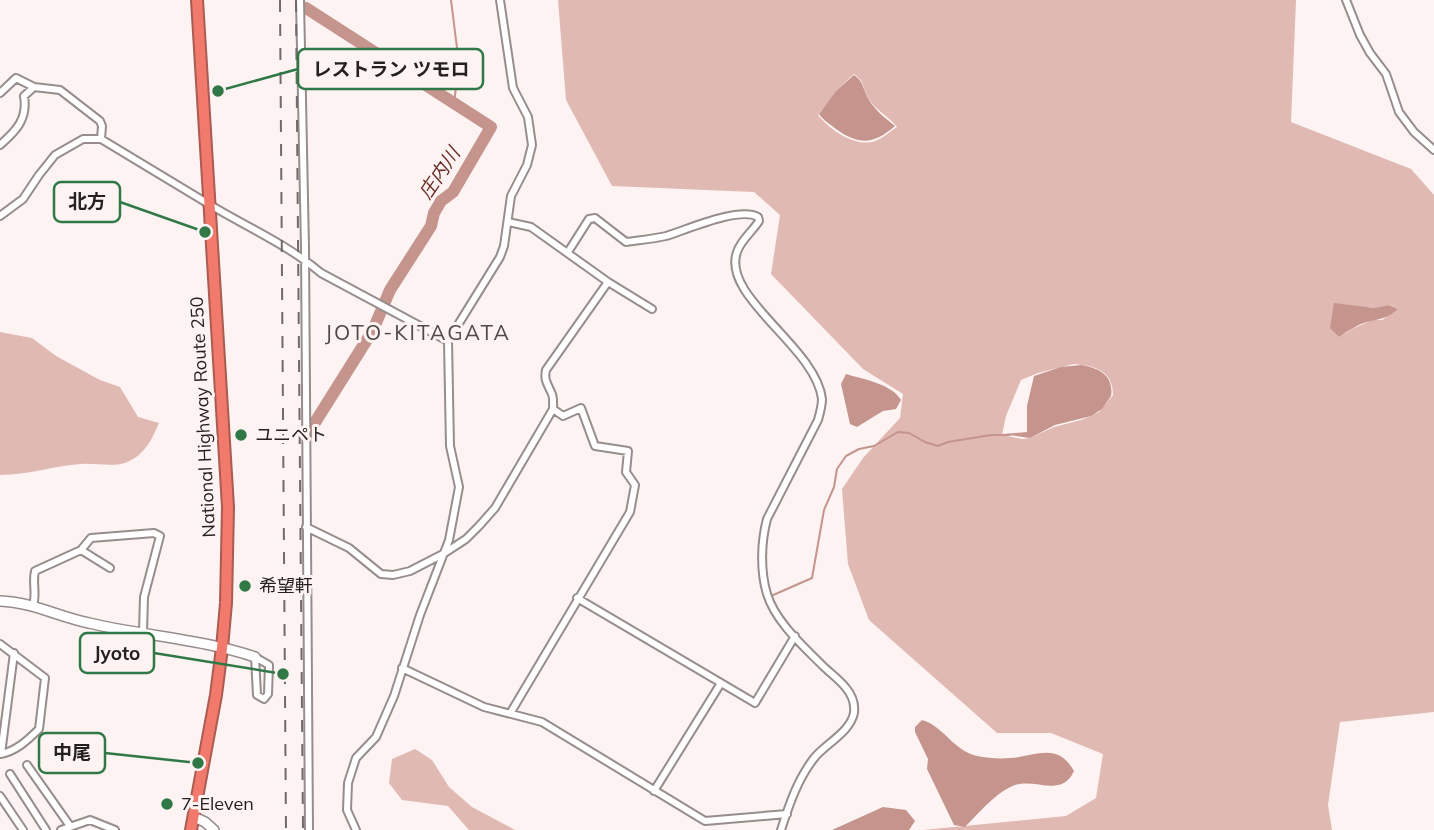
<svg xmlns="http://www.w3.org/2000/svg" width="1434" height="830" font-family="Mulish,'Noto Sans JP',sans-serif">
  <rect width="100%" height="100%" fill="#fdf3f2"/>
  <path fill="#e0b9b3" fill-rule="evenodd" d="M558,0H1296L1291,122L1411,169L1434,195V712L1340,722L1328,805L1332,830H923L1066,816L1096,798L1103,754L1051,733H997L869,620L848,564L842,489L863,458L900,418L903,394L863,369L771,274L780,215L754,192L612,186L566,100ZM854,74C864,80 863,89 868,98C876,111 889,116 897,127C889,132 881,140 872,142C853,146 829,129 818,115L837,90ZM1390,305L1398,309L1382,320H1372L1352,329L1339,337L1349,306L1375,308ZM1074,364C1096,366 1113,371 1113,395L1099,412L1081,420L1054,427L1030,438L1022,439L1002,435L1006,416L1021,380L1038,373Z
    M0,332L32,338L56,356L100,380L120,387L138,417L159,423C151,441 145,455 125,463C113,467 94,463 81,464C53,466 29,475 0,475Z
    M415,749L432,760L449,787L472,807L515,830H469L448,806L402,800L389,783L392,759Z"/>
  <path fill="#c4948d" d="M854,75C864,81 863,91 869,100C876,111 885,118 895,126C874,144 860,146 836,129C830,124 824,121 819,114L836,91Z
    M1334,303L1374,308L1389,305L1398,309C1388,318 1383,318 1371,321C1360,323 1349,330 1339,337L1330,328Z
    M1081,365C1100,368 1114,376 1111,396L1102,409L1091,416L1055,425L1030,438L1003,434L1027,432V406L1034,376L1061,367Z
    M846,374C863,379 892,384 901,400L896,409L883,411L857,427L850,424L841,384Z
    M922,720C942,725 954,751 977,756C987,758 1000,759 1010,758C1035,757 1057,741 1074,771C1062,798 1036,778 1015,785C996,792 979,813 965,827L954,825L927,769L928,759L915,732V727Z
    M883,807L906,810L915,821L909,830H832Z"/>
  <g fill="none" stroke-linecap="round" stroke-linejoin="round">
    <path stroke="#c4948d" stroke-width="2" d="M451,0L459,64L454,103
      M771,596L812,578L824,510L834,487L837,469L846,456L859,449L874,446L898,432L909,433L925,442L938,446L948,442L991,435H1010"/>
    <path stroke="#c4948d" stroke-width="12" d="M306,8L491,127L453,192L441,201L434,213L431,226L390,290L373,330L309,432"/>
    <defs>
      <path id="street" d="M300,0L305,248L309,830
        M1346,0L1360,35L1370,53L1386,74L1399,112L1414,132L1434,150
        M0,93L16,78L34,87L60,90L100,121L102,126L101,139C138,161 175,184 212,206C249,228 288,245 321,273L448,341
        M0,145C16,131 28,119 24,96L34,87
        M0,216L23,199L39,175L55,155L83,139H101
        M508,222L531,227L608,282L652,309
        M568,252L589,219L595,218L626,242C640,240 653,239 666,236C686,230 739,206 758,217L759,221C752,232 741,240 737,252C721,297 816,347 822,399C822,406 820,413 818,420L767,519C761,542 760,571 767,594C775,621 803,646 823,666C830,673 840,680 846,688C852,695 855,704 854,713C850,732 827,743 815,757C798,778 789,805 781,830
        M306,527L349,548L381,574L393,575L410,571L443,554L466,539L479,526L495,508L553,409C553,404 554,396 551,392C547,383 544,380 546,370L608,282
        M81,550L110,568
        M577,598L755,703L795,636
        M33,605C37,594 32,583 35,571L81,550L91,538L154,533L160,536L144,597L143,632
        M0,644L45,678L39,729C28,740 15,752 0,754
        M255,657L269,665L268,694L264,699L257,695Z
        M402,668L484,707L542,722L705,821L787,814
        M511,712L630,512L635,485L626,472L628,451L595,446L581,408L563,416L553,409
        M1,754L14,653
        M27,765L70,826
        M10,774L46,830
        M654,791L721,683
        M0,796L23,830
        M61,830L90,820L115,830
        M356,830L347,810L348,783L356,758L376,737L394,696L420,615L449,540L459,487L450,446L448,341L500,257L504,246L511,196L527,165L532,145L528,117L513,88L500,0"/>
      <path id="secondary" d="M0,601C32,602 59,617 89,623C144,636 202,639 255,657
        M194,817L205,822L214,830"/>
      <path id="highway" d="M191,830L216,695L222,648L226,603L228,507L197,0"/>
    </defs>
    <use href="#street" stroke="#968d8c" stroke-width="10"/>
    <use href="#secondary" stroke="#968d8c" stroke-width="12"/>
    <use href="#highway" stroke="#aa5b52" stroke-width="14"/>
    <use href="#street" stroke="#fff" stroke-width="6"/>
    <use href="#secondary" stroke="#fff" stroke-width="9"/>
    <use href="#highway" stroke="#f17a6d" stroke-width="10"/>
    <path stroke="#706a69" stroke-width="2" stroke-dasharray="12 12" stroke-linecap="butt" d="M280,0L286,830
      M296,0L303,830"/>
  </g>
  <g fill="#307947" stroke="#fdf3f2" stroke-width="2.5">
    <circle cx="241" cy="435" r="7"/>
    <circle cx="245" cy="586" r="7"/>
    <circle cx="167" cy="804" r="7"/>
  </g>
  <g text-anchor="middle" stroke-width="6" stroke-linejoin="round" paint-order="stroke">
    <g font-size="18" fill="#252121" stroke="#fdf3f2">
      <text transform="translate(203 417) rotate(-93)" y="6">National Highway Route 250</text>
    </g>
    <g font-size="18" fill="#252121" stroke="#fdf3f2" text-anchor="start">
      <text x="255" y="441">ユニペト</text>
      <text x="259" y="592">希望軒</text>
      <text x="181" y="810">7-Eleven</text>
    </g>
    <g font-size="19" font-style="italic" fill="#6b2e28" stroke="#fdf3f2">
      <text transform="translate(439 173) rotate(-56)" y="7">庄内川</text>
    </g>
    <g font-size="21" letter-spacing="2" fill="#514948" stroke="#fdf3f2">
      <text x="418" y="340">JOTO-KITAGATA</text>
    </g>
  </g>
  <path fill="none" stroke="#307947" stroke-width="2.5" d="M218 91L298 69M205 232L120 202M283 674L154 653M198 763L105 753"/>
  <g fill="#307947" stroke="#fdf3f2" stroke-width="2.5">
    <circle cx="218" cy="91" r="7"/>
    <circle cx="205" cy="232" r="7"/>
    <circle cx="283" cy="674" r="7"/>
    <circle cx="198" cy="763" r="7"/>
  </g>
  <g fill="#fdf3f2" stroke="#307947" stroke-width="2.5">
    <rect x="298" y="49" width="185" height="40" rx="7"/>
    <rect x="54" y="182" width="66" height="40" rx="7"/>
    <rect x="80" y="633" width="74" height="40" rx="7"/>
    <rect x="39" y="733" width="66" height="40" rx="7"/>
  </g>
  <g font-size="19" text-anchor="middle" font-weight="bold" fill="#252121">
    <text x="391" y="76">レストラン ツモロ</text>
    <text x="87" y="208">北方</text>
    <text x="117" y="660">Jyoto</text>
    <text x="72" y="759">中尾</text>
  </g>
</svg>
